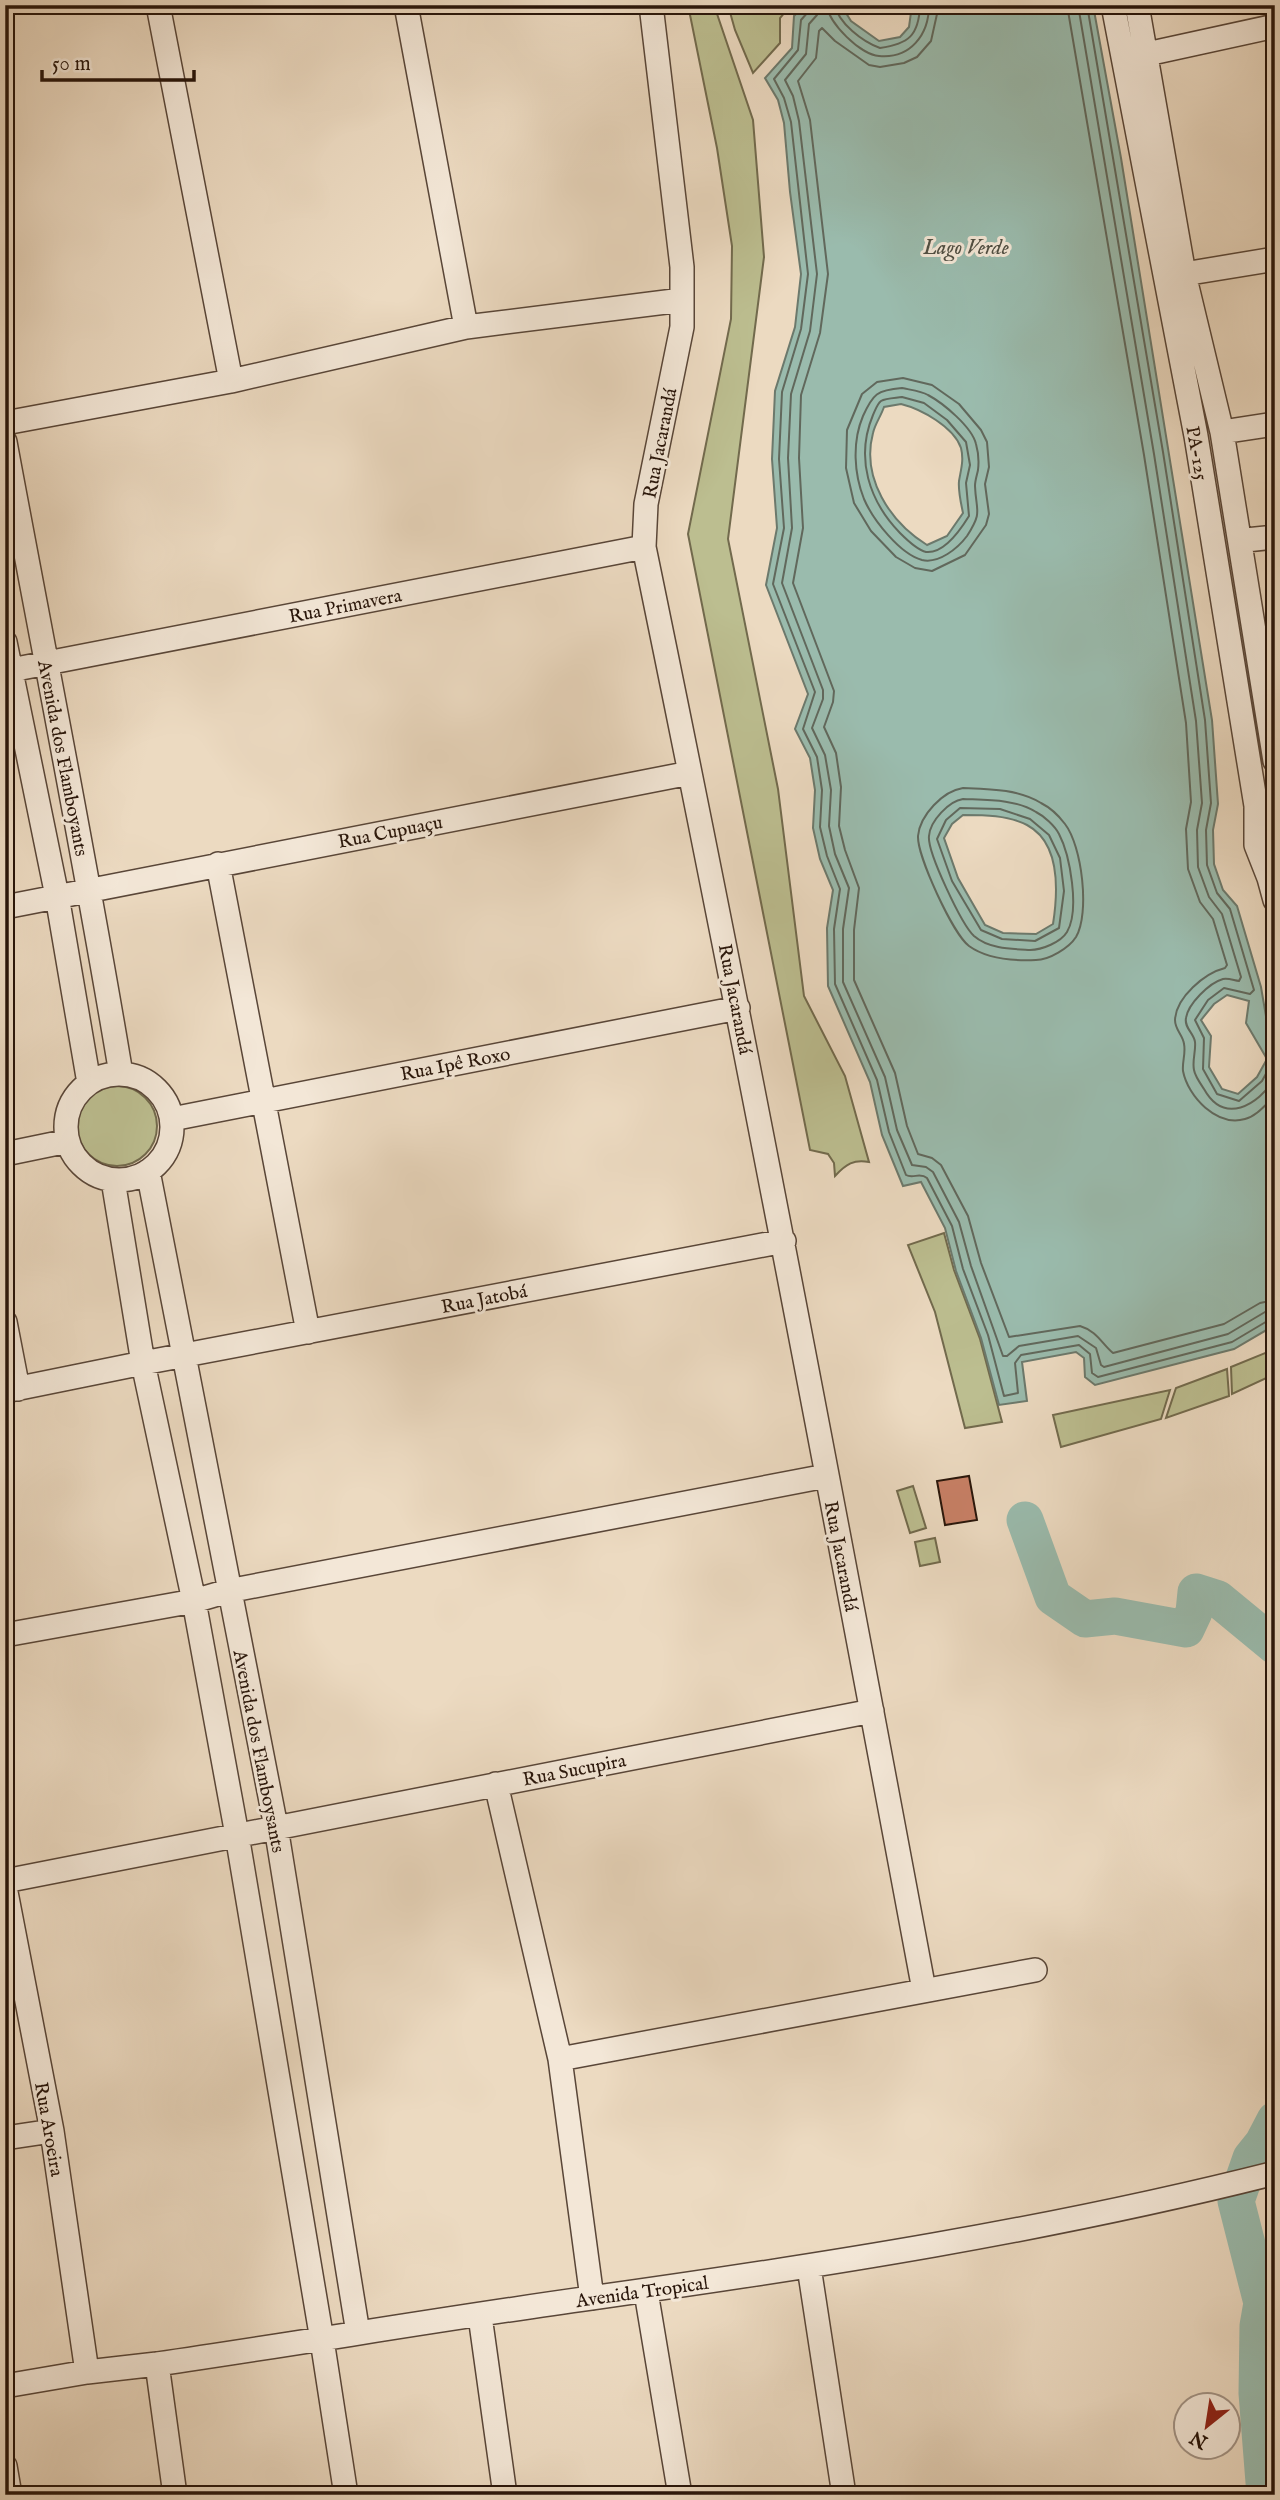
<svg xmlns="http://www.w3.org/2000/svg" width="1280" height="2500" font-family="'IM FELL English',serif">
  <rect width="100%" height="100%" fill="#ecdac1"/>
  <filter id="stains"><feTurbulence type="fractalNoise" baseFrequency=".00286" numOctaves="4"/><feColorMatrix values="0 0 0 0 .2 0 0 0 0 .09 0 0 0 0 .02 0 0 0 .5 -.17"/></filter>
  <radialGradient id="worn" r=".72"><stop offset=".6" stop-color="#630" stop-opacity="0"/><stop offset="1" stop-color="#630" stop-opacity=".3"/></radialGradient>
  <path fill="#bcbe90" stroke="#726a4d" stroke-width="2" d="M688,5H714L753,120L764,257L728,539L778,789L804,996L845,1076L869,1162C854,1159 846,1164 835,1176L834,1163L828,1154L810,1150L688,534L731,319L732,246L717,148Z
    M728,5H791L780,18V43L753,73L735,30Z
    M77 1126a40 40 0 1 1 80 0a40 40 0 1 1-80 0Z
    M944,1233L954,1270L980,1339L1002,1422L965,1428L935,1312L908,1245Z
    M1275,1349V1374L1232,1394L1231,1367Z
    M1227,1369L1229,1396L1166,1418L1176,1388Z
    M1170,1390L1161,1419L1061,1447L1053,1415Z
    M913,1486L926,1528L910,1533L897,1491Z
    M935,1538L940,1562L920,1566L915,1542Z"/>
  <path fill="#9abbad" stroke="#6c796c" stroke-width="2" fill-rule="evenodd" d="M805,5H841L851,21L879,41L900,37L909,27L912,5H1093L1121,158L1212,720L1218,804L1213,830L1214,864L1223,890L1237,906L1261,987L1274,1063L1275,1325L1234,1349L1095,1385L1085,1377L1084,1358L1076,1352L1022,1362L1027,1401L999,1405L981,1338L956,1271L945,1228L921,1182L903,1186L882,1135L870,1082L828,986L827,928L833,890L820,859L813,828L815,790L810,758L795,729L808,694L766,585L777,528L772,459L775,391L795,327L801,274L790,192L784,123L778,100L765,78L792,48L794,16ZM901,404C921,409 954,427 961,448C964,460 961,469 959,481C958,491 961,503 963,513L947,536L927,545C890,522 861,478 873,433C875,424 881,416 884,407ZM963,815C984,815 1008,815 1027,825C1061,843 1058,892 1053,924L1036,934L1003,933L985,925L958,878L944,838L952,824ZM1227,995L1249,1001L1246,1023L1267,1059L1257,1077L1238,1094L1222,1089L1209,1067L1211,1036L1201,1020L1214,1004Z"/>
  <g fill="none" stroke-linecap="round" stroke-linejoin="round">
    <path stroke="#61685c" stroke-width="2" d="M809,5L808,12L801,20L798,50L774,79L784,98L791,122L808,274L801,329L782,392L779,459L784,528L773,584L815,692L803,729L817,757L822,790L820,827L827,856L840,889L834,929L835,984L877,1080L889,1132L906,1175C913,1179 920,1172 927,1178L952,1226L963,1269L988,1335L1004,1396L1018,1393L1015,1363L1021,1355L1079,1345L1090,1354L1092,1373L1098,1377L1232,1342L1269,1320L1275,1319
      M818,5L817,15L809,24L806,54L785,80L793,96L799,121L817,274L810,331L791,394L788,458L792,528L782,583L823,690V699L812,728L825,755L831,790L829,826L835,854L849,888L843,929V982L885,1077L897,1130L912,1165L926,1167L933,1172L959,1222L971,1266L1003,1356H1007L1019,1346L1078,1336L1096,1348L1101,1365L1104,1367L1228,1334L1265,1312L1275,1310
      M827,5C828,23 861,55 879,56C910,59 929,35 929,5
      M835,5C838,23 863,42 880,48C908,44 919,36 920,5
      M939,5L931,41L917,57L904,63L880,67L869,65L835,41L822,28L819,31L816,58L798,81L810,120L828,274L820,333L801,395L799,458L803,528L793,583L834,691L833,702L824,727L836,753L841,787L839,826L845,850L859,888L854,930V980L895,1073L907,1126L918,1154L932,1158L941,1165L968,1216L981,1263L1009,1337L1080,1326C1097,1331 1102,1344 1113,1353L1224,1324L1260,1303L1275,1300
      M1067,5L1144,455L1186,723L1191,802L1186,829L1188,869L1200,902L1213,919L1227,965L1225,968C1205,973 1176,997 1175,1020C1175,1030 1183,1035 1184,1044C1186,1053 1182,1062 1183,1071C1188,1097 1217,1127 1245,1119C1257,1116 1266,1104 1275,1096
      M1078,5L1154,454L1196,721L1202,803L1197,830L1198,867L1209,897L1222,914L1241,977L1239,981C1233,980 1228,978 1223,979C1209,983 1188,1004 1186,1018C1184,1028 1194,1033 1195,1042C1196,1051 1192,1061 1194,1070C1195,1076 1200,1083 1204,1089C1224,1125 1258,1106 1275,1078
      M1087,5L1163,452L1205,720L1211,803L1206,830L1207,865L1217,893L1230,909L1254,990L1250,994L1224,988L1208,1000L1195,1020L1204,1038L1203,1069L1217,1094L1239,1101L1262,1081L1275,1057
      M903,378L932,385L959,404L981,430L987,442L989,467L985,484L989,514L986,525L965,555L932,571L915,568L896,557L871,531L854,503L846,468L847,430L862,394L877,382Z
      M902,388C911,390 921,391 928,395C943,403 972,427 976,444C978,451 979,462 978,470C977,475 975,480 975,486C976,512 983,511 967,536C958,548 939,564 922,560C900,554 873,520 864,499C854,474 852,442 863,416C873,394 877,390 902,388Z
      M902,397L924,403L947,420L966,442L970,465L966,483L969,516C961,529 944,554 926,552C917,550 906,539 900,533C869,501 855,458 873,415C875,411 877,404 881,401C886,398 896,398 902,397Z
      M963,788C989,789 1018,789 1041,803C1049,807 1059,816 1065,824C1082,846 1090,913 1076,937C1069,948 1049,960 1036,960C1014,961 987,959 969,946C953,934 917,856 918,836C920,815 943,791 963,788Z
      M963,799C987,800 1015,799 1036,812C1044,816 1055,826 1059,834C1070,855 1080,910 1067,932C1061,942 1042,950 1030,950C1012,949 989,949 974,936C962,925 927,852 929,836C930,821 949,801 963,799Z
      M960,808L1000,809L1030,819L1049,835L1060,858L1064,891L1059,928L1035,941L1002,939L981,930L952,881L937,839L946,820Z"/>
    <path stroke="#9abbad" stroke-width="37" d="M1025,1520L1053,1597L1085,1619L1115,1616L1186,1629L1194,1612L1196,1592L1218,1599L1275,1646
      M1265,2495L1257,2393L1258,2326L1262,2303L1236,2201L1251,2158L1263,2143L1275,2120"/>
  </g>
  <path fill="#c88066" stroke="#28150a" stroke-width="2" d="M969,1476L977,1520L945,1525L937,1481Z"/>
  <g fill="none" stroke-linecap="round" stroke-linejoin="round">
    <defs>
      <path id="minor" d="M158,5L231,381
        M406,5L466,327
        M651,5L682,267V327L646,504L644,547C743,1027 834,1508 924,1990
        M1113,5L1196,436L1256,806V845L1269,878L1275,900
        M1137,5L1184,274L1222,432L1275,761
        M1147,54L1275,26
        M1184,274L1275,259
        M5,423L231,381L466,327L682,300
        M1222,432L1275,424
        M5,442C44,653 86,863 121,1074
        M1246,540L1275,537
        M5,642L57,896L89,1083
        M11,670L644,547
        M218,864L308,1332
        M5,907L690,773
        M66 1127a53 53 0 1 1 106 0a53 53 0 1 1-106 0Z
        M172,1119L738,1008
        M5,1154L68,1141
        M148,1171L276,1827L358,2333
        M113,1180L143,1363L194,1601L237,1835L322,2340L346,2495
        M5,1322L18,1389
        M5,1391L143,1363L784,1241
        M5,1635L194,1601L228,1591L826,1476
        M496,1784L560,2059L592,2298
        M5,1881L872,1711
        M5,1887L52,2131L87,2372
        M560,2059L1035,1970
        M5,2138L52,2131
        M809,2267L844,2495
        M646,2292L680,2495
        M480,2316L505,2495
        M157,2364L175,2495
        M5,2386L87,2372L157,2364C302,2343 446,2318 591,2298C820,2266 1050,2230 1275,2173
        M5,2466L10,2495"/>
    </defs>
    <use href="#minor" stroke="#594638" stroke-width="26"/>
    <use href="#minor" stroke="#f3e7d7" stroke-width="23"/>
  </g>
  <g text-anchor="middle" stroke-width="6" stroke-linejoin="round" paint-order="stroke">
    <g font-size="19" fill="#28150a" stroke="#f3e7d7">
      <text transform="translate(659 443) rotate(-79)" y="7">Rua Jacarandá</text>
      <text transform="translate(1198 453) rotate(80)" y="7">PA-125</text>
      <text transform="translate(345 605) rotate(-11)" y="7">Rua Primavera</text>
      <text transform="translate(64 758) rotate(79)" y="7">Avenida dos Flamboyants</text>
      <text transform="translate(390 831) rotate(-11)" y="7">Rua Cupuaçu</text>
      <text transform="translate(736 999) rotate(79)" y="7">Rua Jacarandá</text>
      <text transform="translate(455 1063) rotate(-11)" y="7">Rua Ipê Roxo</text>
      <text transform="translate(484 1298) rotate(-11)" y="7">Rua Jatobá</text>
      <text transform="translate(842 1556) rotate(79)" y="7">Rua Jacarandá</text>
      <text transform="translate(260 1751) rotate(79)" y="7">Avenida dos Flamboysants</text>
      <text transform="translate(574 1769) rotate(-11)" y="7">Rua Sucupira</text>
      <text transform="translate(50 2129) rotate(80)" y="7">Rua Aroeira</text>
      <text transform="translate(642 2291) rotate(-8)" y="7">Avenida Tropical</text>
    </g>
    <g font-size="21" font-style="italic" fill="#504f43" stroke="#f3e7d7">
      <text x="966" y="254">Lago Verde</text>
    </g>
  </g>
  <rect width="1280" height="2500" fill="none" stroke="#ecdac1" stroke-width="28"/>
  <rect x="7" y="7" width="1266" height="2486" fill="none" stroke="#28150a" stroke-width="3.5"/>
  <rect x="14" y="14" width="1252" height="2472" fill="none" stroke="#28150a" stroke-width="2"/>
  <g transform="translate(1207 2426) rotate(210)"><circle r="33" fill="#f3e7d7" stroke="#a29385" stroke-width="2"/>
  <path d="M0-5L12 26L0 18L-12 26Z" fill="#8f2418"/>
  <text y="-10" font-size="19" font-weight="bold" text-anchor="middle" fill="#28150a">N</text>
  </g>
  <path d="M42 70v10h152v-10" fill="none" stroke="#28150a" stroke-width="3.5"/>
  <text x="52" y="70" font-size="21" fill="#28150a" stroke="#f3e7d7" stroke-width="5" paint-order="stroke">50 m</text>
  <rect width="100%" height="100%" filter="url(#stains)"/>
  <rect width="100%" height="100%" fill="url(#worn)"/>
</svg>
